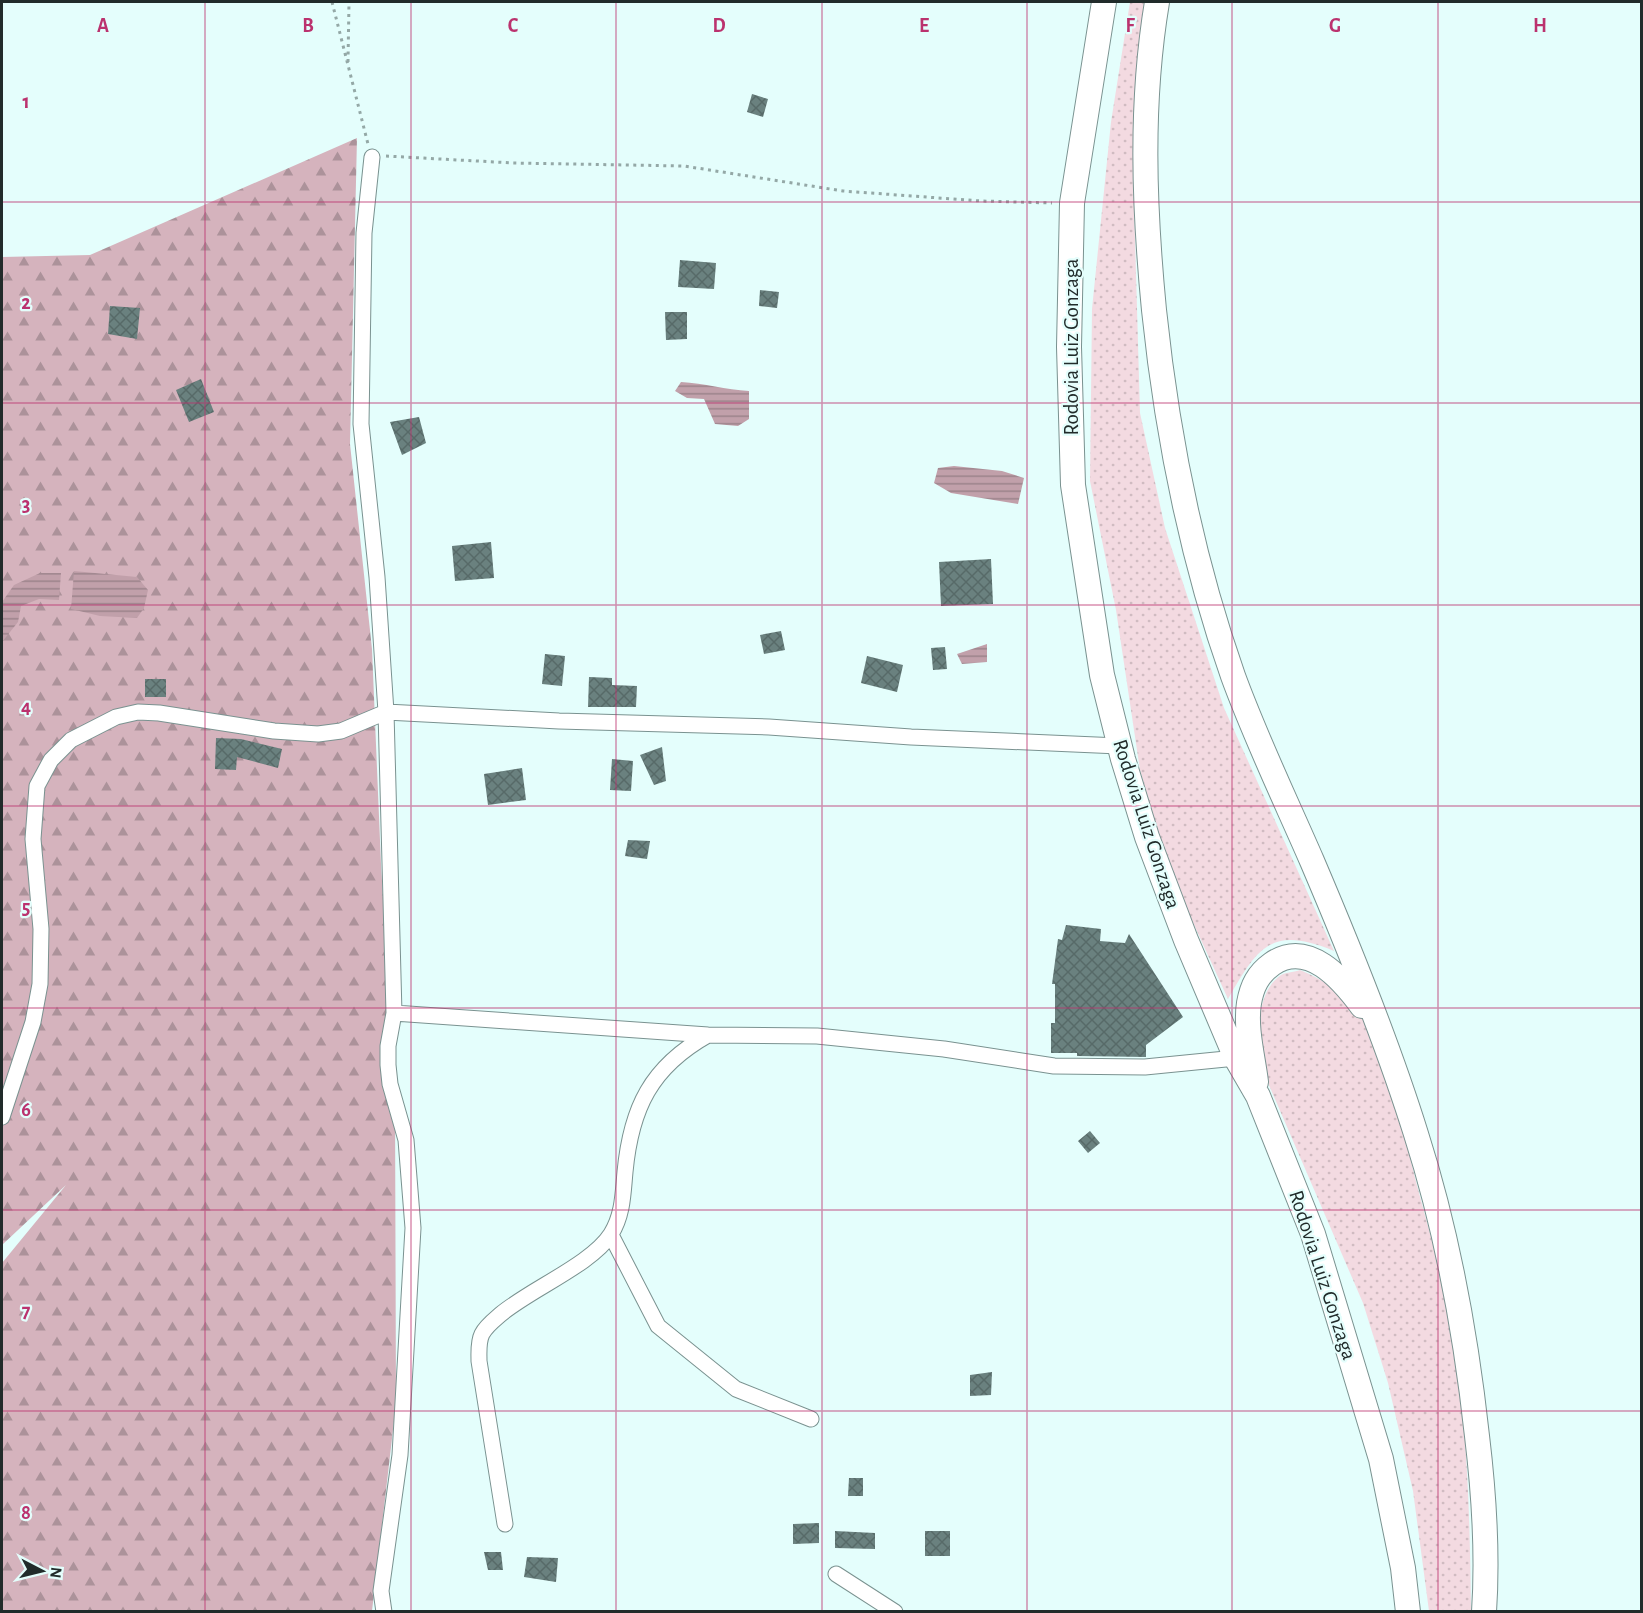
<svg xmlns="http://www.w3.org/2000/svg" width="1643" height="1613" font-family="'Alegreya Sans',sans-serif">
  <defs>
    <pattern id="grass-dots" width="8" height="8" patternUnits="userSpaceOnUse" patternTransform="scale(1.5)"><rect width="8" height="8" fill="#f3dae1"/><path d="M2 2h.1M6 6h.1" fill="none" stroke="#d0bbc1" stroke-width="1.8" stroke-linecap="round"/></pattern>
    <pattern id="forest-firs" width="22" height="20" patternUnits="userSpaceOnUse" patternTransform="scale(1.5)"><rect width="22" height="20" fill="#d5b3bd"/><path d="M5 1l3.5 6h-7zM16 11l3.5 6h-7z" fill="#ac929a"/></pattern>
    <pattern id="water-rules" width="6" height="5" patternUnits="userSpaceOnUse" patternTransform="scale(1.5)"><rect width="6" height="5" fill="#c1a0aa"/><path d="M0 2.5h6" fill="none" stroke="#9c838b"/></pattern>
    <pattern id="building-cross-hatch" width="8" height="8" patternUnits="userSpaceOnUse" patternTransform="scale(1.5)"><rect width="8" height="8" fill="#6a817f"/><path d="M0 0l8 8M0 8l8-8" fill="none" stroke="#576a68"/></pattern>
  </defs>
  <rect width="100%" height="100%" fill="#e4fefc"/>
  <path fill="url(#grass-dots)" d="M1130,2H1149L1139,60L1133,169L1140,413L1165,528L1224,708L1334,951C1271,925 1258,947 1228,999L1168,868L1140,770L1116,610L1090,481L1092,309L1111,122Z
    M1300,970C1322,979 1339,990 1355,1008C1381,1037 1401,1119 1410,1157C1422,1209 1439,1259 1449,1312C1467,1411 1470,1511 1471,1611H1429L1413,1491L1388,1383L1363,1303L1259,1062C1259,1034 1255,993 1281,975C1286,972 1295,972 1300,970Z"/>
  <path fill="url(#forest-firs)" d="M357,138L350,444L372,649L381,864L395,1100L396,1404L372,1611H2V1263L66,1185L2,1245V257L90,255Z"/>
  <path fill="url(#water-rules)" d="M681,382C704,383 726,390 749,391V419L738,426L715,424L704,399L687,398L675,391Z
    M954,466L1002,471L1024,478L1018,504L951,493L934,483L938,468Z
    M74,571L137,577L148,590L144,608L137,618L100,616L71,609Z
    M40,573H61L59,600L39,599L21,606L18,622L2,642V602L14,585Z
    M987,644V662L962,664L957,654Z"/>
  <path fill="url(#building-cross-hatch)" d="M752,94L768,99L763,117L747,112Z
    M680,260L716,263L714,289L678,287Z
    M760,290L779,292L777,308L759,306Z
    M110,306L140,308L137,339L108,334Z
    M665,312H687V339L666,340Z
    M201,379L214,412L189,422L176,390Z
    M419,417L426,443L402,455L390,422Z
    M491,542L494,578L455,581L452,546Z
    M991,559L993,604L941,606L939,562Z
    M781,631L785,650L764,654L760,635Z
    M945,647L947,669L933,670L931,648Z
    M545,654L565,656L562,686L542,684Z
    M867,656L903,665L897,692L861,683Z
    M589,677L612,678V685L637,686L636,707H588Z
    M145,679H166V697H145Z
    M216,738L241,739L282,749L278,768L237,757L236,770L215,769Z
    M662,747L666,781L654,785L640,755Z
    M612,759L633,761L631,791L610,790Z
    M522,768L526,800L488,805L484,774Z
    M628,840L650,841L647,859L625,856Z
    M1066,925L1101,929L1100,941L1125,943L1129,934L1183,1017L1146,1045V1057L1077,1056V1053H1051V1023H1055V984H1052L1058,939L1062,940Z
    M1090,1131L1100,1143L1088,1153L1078,1141Z
    M992,1372L991,1395L970,1396V1375Z
    M849,1478H863V1496H848Z
    M819,1523V1543L793,1544V1524Z
    M835,1531L875,1533V1549L835,1548Z
    M925,1531H950V1556H925Z
    M484,1552H501L503,1570H488Z
    M527,1557L558,1558L556,1582L524,1577Z"/>
  <g fill="none" stroke-linecap="round" stroke-linejoin="round">
    <defs>
      <path id="minor" d="M372,157L364,233L361,424L377,577L386,712L394,1013L388,1046V1065L390,1084L406,1140L413,1228L400,1455L381,1591L384,1612
        M394,1013L708,1035L817,1036L944,1049L1054,1066L1145,1067L1236,1058
        M2,1117L33,1022L40,984L41,929L33,839L37,786L51,760L71,740L116,717L138,712L159,713L274,731L318,734L341,731L386,712L559,721L769,727L911,737L1119,746
        M611,1235L658,1326L736,1389L811,1419
        M505,1524L479,1361C479,1352 478,1342 482,1334C486,1326 494,1320 501,1314C531,1289 592,1264 611,1234C623,1215 623,1193 625,1172C631,1108 651,1067 708,1035
        M836,1574L895,1612"/>
      <path id="trunk" d="M1104,2L1072,203L1069,347L1073,485L1102,675L1123,759L1147,837L1186,940L1236,1058L1258,1096L1313,1234L1381,1459L1403,1568L1408,1612
        M1157,2C1140,104 1144,207 1154,310C1167,435 1191,557 1233,676C1256,739 1285,799 1312,861C1350,950 1387,1041 1416,1134C1447,1231 1466,1335 1477,1436C1484,1494 1488,1553 1484,1612
        M1256,1082C1253,1057 1245,1028 1249,1003C1252,986 1258,974 1272,964C1308,939 1342,979 1362,1006"/>
    </defs>
    <use href="#minor" stroke="#7a9290" stroke-width="17"/>
    <use href="#trunk" stroke="#7a9290" stroke-width="26"/>
    <path stroke="#94a8a6" stroke-width="3" stroke-dasharray="3 4.5" stroke-linecap="butt" d="M332,2L368,144
      M348,62L349,2
      M386,156L513,163L684,166L843,191L981,201L1052,203"/>
    <use href="#minor" stroke="#fff" stroke-width="15"/>
    <use href="#trunk" stroke="#fff" stroke-width="24"/>
  </g>
  <path fill="none" stroke="#bb326e" stroke-width="1.5" stroke-opacity="0.55" d="M205,2V1612M411,2V1612M616,2V1612M822,2V1612M1027,2V1612M1232,2V1612M1438,2V1612M2,202H1642M2,403H1642M2,605H1642M2,806H1642M2,1008H1642M2,1210H1642M2,1411H1642"/>
  <g text-anchor="middle" stroke-width="4.5" stroke-linejoin="round" paint-order="stroke">
    <g font-size="21" fill="#212b2a" stroke="#e4fefc">
      <text transform="translate(1071 347) rotate(-90)" y="7">Rodovia Luiz Gonzaga</text>
      <text transform="translate(1147 824) rotate(72)" y="7">Rodovia Luiz Gonzaga</text>
      <text transform="translate(1323 1275) rotate(72)" y="7">Rodovia Luiz Gonzaga</text>
    </g>
  </g>
  <g font-size="20" text-anchor="middle" font-weight="bold" fill="#bb326e" stroke="#e4fefc" stroke-width="4.5" stroke-linejoin="round" paint-order="stroke">
    <text x="103" y="32">A</text>
    <text x="308" y="32">B</text>
    <text x="513" y="32">C</text>
    <text x="719" y="32">D</text>
    <text x="924" y="32">E</text>
    <text x="1130" y="32">F</text>
    <text x="1335" y="32">G</text>
    <text x="1540" y="32">H</text>
    <text x="26" y="108">1</text>
    <text x="26" y="309">2</text>
    <text x="26" y="511">3</text>
    <text x="26" y="713">4</text>
    <text x="26" y="914">5</text>
    <text x="26" y="1116">6</text>
    <text x="26" y="1317">7</text>
    <text x="26" y="1519">8</text>
  </g>
  <rect width="1643" height="1613" fill="none" stroke="#212b2a" stroke-width="6"/>
  <g transform="translate(42 1571) rotate(97)" stroke="#e4fefc" stroke-width="4.5" paint-order="stroke">
  <path d="M0-4.5L10 22L0 15L-10 22Z" fill="#212b2a"/>
  <text y="-9" font-size="16" font-weight="bold" text-anchor="middle" fill="#212b2a">N</text>
  </g>
</svg>
